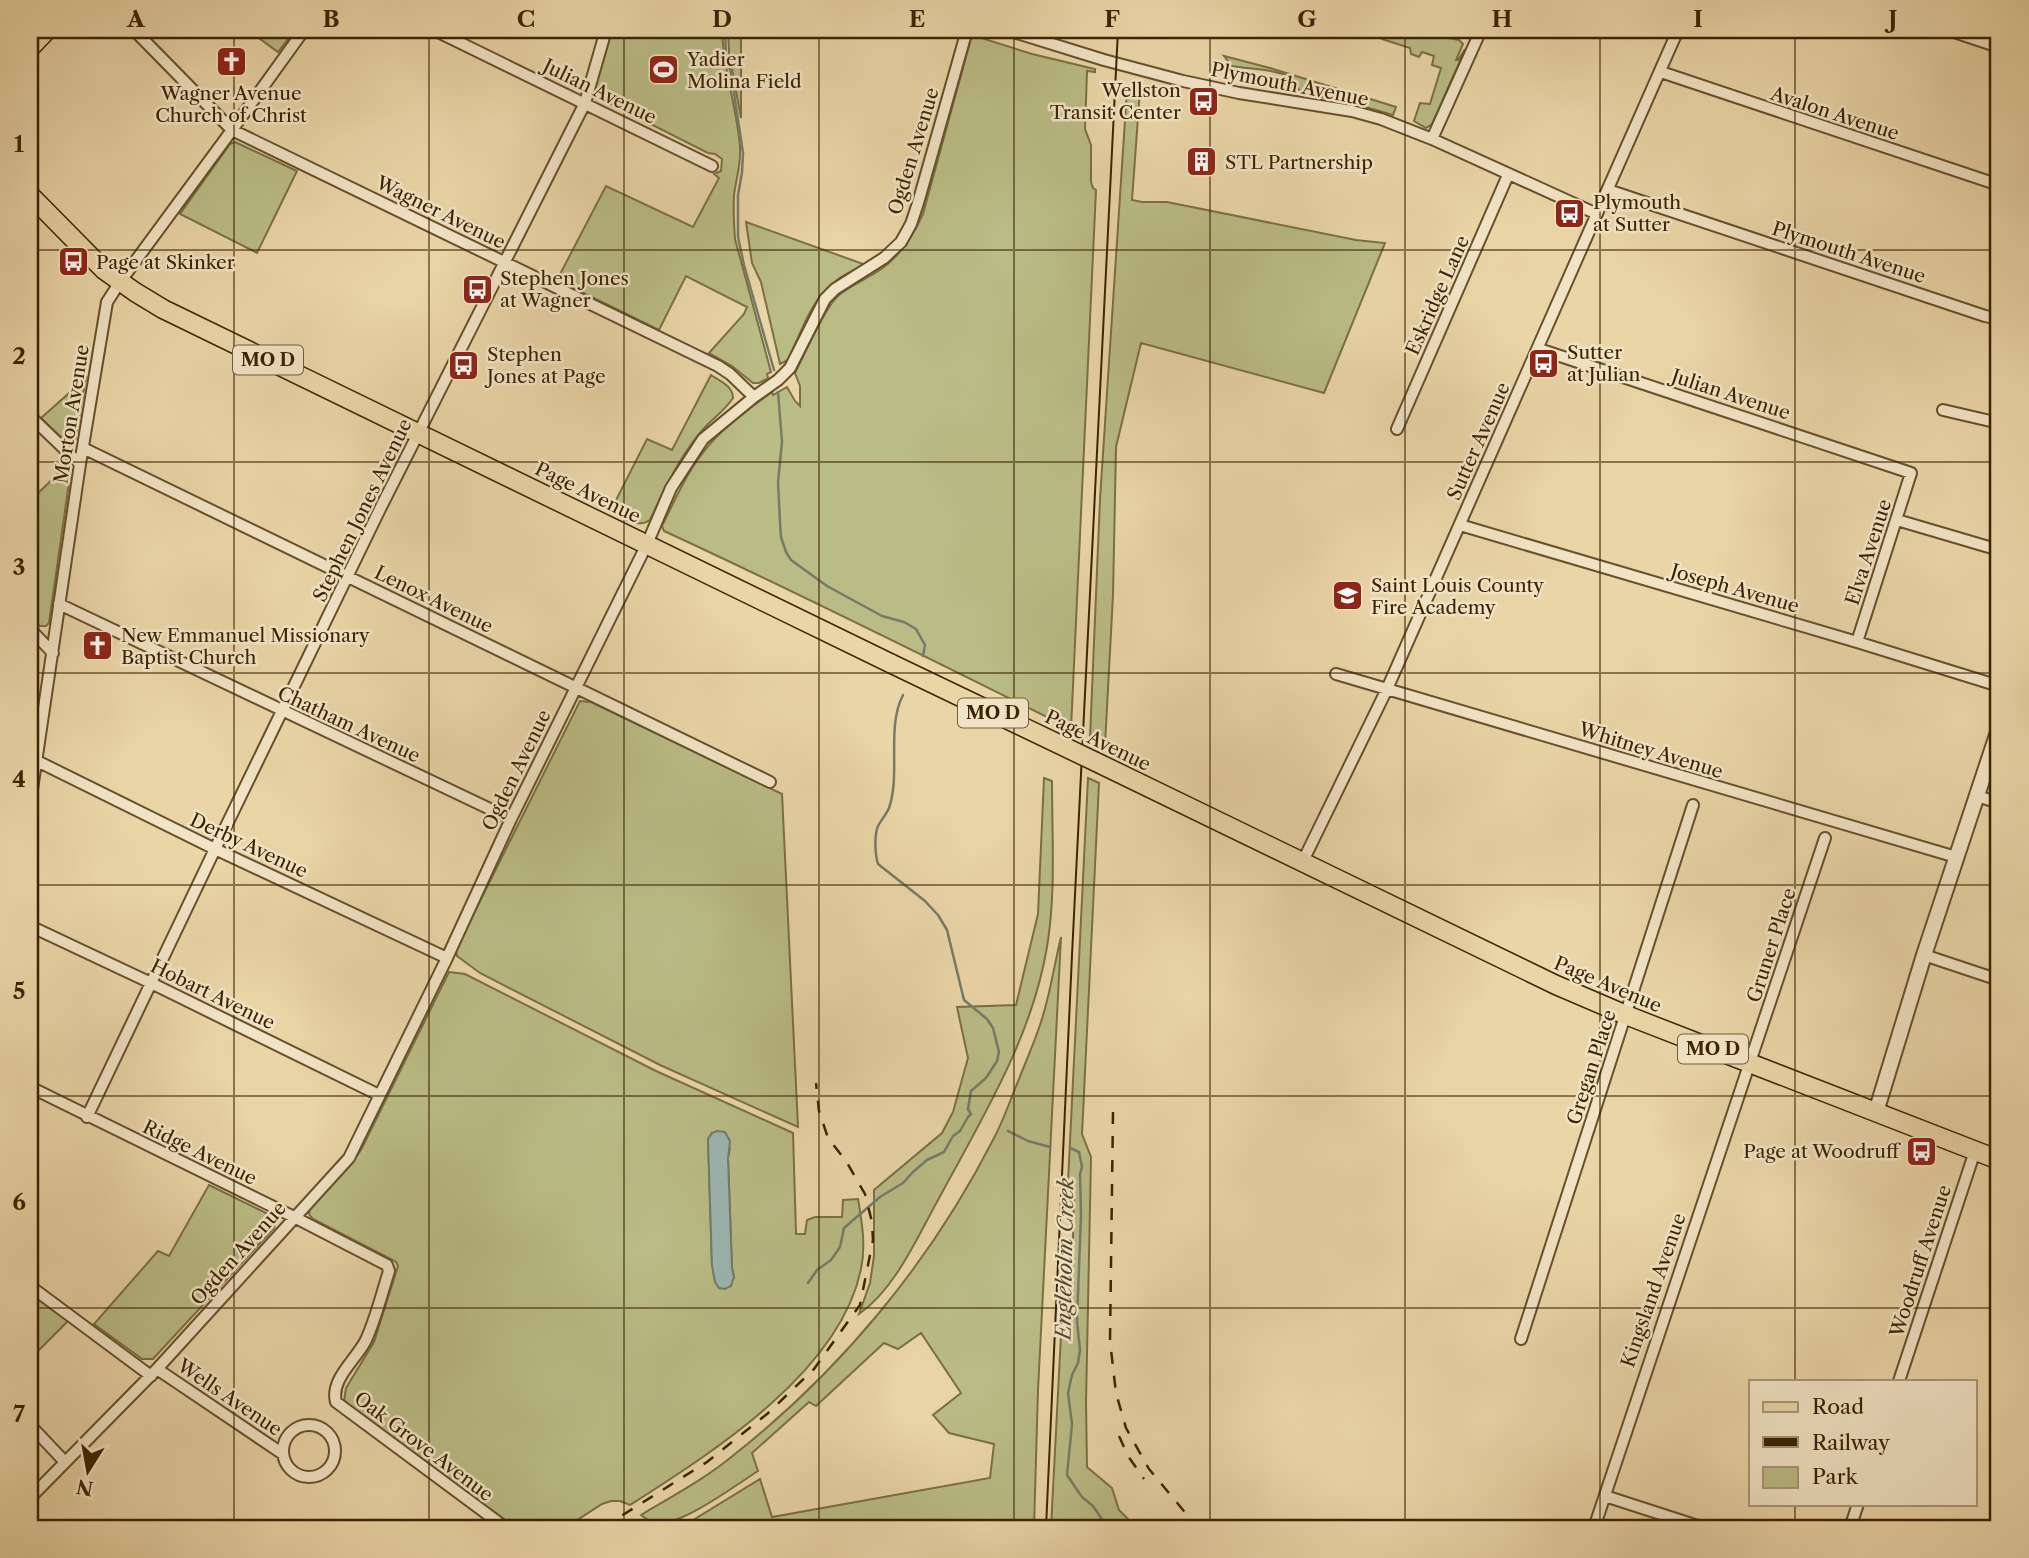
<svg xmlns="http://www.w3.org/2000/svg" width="2029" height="1558" font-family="'Libre Caslon Text',serif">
  <rect width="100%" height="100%" fill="#ead5a7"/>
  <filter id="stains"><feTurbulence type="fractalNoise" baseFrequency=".00286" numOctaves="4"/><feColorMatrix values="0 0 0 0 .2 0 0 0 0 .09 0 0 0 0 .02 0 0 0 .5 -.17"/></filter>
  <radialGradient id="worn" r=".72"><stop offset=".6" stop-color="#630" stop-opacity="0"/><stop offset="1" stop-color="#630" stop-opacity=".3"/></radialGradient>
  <path fill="#babc85" stroke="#7a7043" stroke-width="2" fill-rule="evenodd" d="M248,30H295L278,52Z
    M612,30H722C723,69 737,108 740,147C741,167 736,178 734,195C733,210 734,224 735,239L771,372L767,374L768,378L759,383H753L732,366L709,353L744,314L747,307L686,276L659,330L557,280L606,186L693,227L719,178L714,174L721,171L722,159L715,154L708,153L595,96V87Z
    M728,30H741V118L729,53Z
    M1389,30H1406L1459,40L1463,44L1456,60H1458L1465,49L1464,52L1432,124L1426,128L1414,121L1420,103L1430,104L1441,68L1432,65L1434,56L1422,52L1419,57L1411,54L1410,48L1382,39L1383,34L1389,35Z
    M972,35L1032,54L1095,69V72L1087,71L1085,129L1091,145V182L1093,188L1096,190L1071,729C936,662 801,594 664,531L662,526C674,502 685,476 702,454C721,428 746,411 772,392L773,395L787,387L795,401L800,406V386L795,373C805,354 824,309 838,296C849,286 863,281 875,273C898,260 912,238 923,214Z
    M1224,56L1270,68L1396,107L1393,115L1345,101L1303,94C1297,90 1296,82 1289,77C1277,69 1247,69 1232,66Z
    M1129,87L1140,90L1132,200L1142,202H1167L1356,240L1385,243L1324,393L1141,343L1116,447L1113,595L1105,745L1090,738L1100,499L1127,90Z
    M235,142L297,171L257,253L180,214L230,144Z
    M746,222L866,265C854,270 842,275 832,284C810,302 800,335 788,360L780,364L761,282L752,263Z
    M711,375C720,381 733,386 733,398C724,412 709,421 699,434C678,460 664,490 650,520C638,529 623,517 610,512L647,439L672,450Z
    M86,378L75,441L73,444H68L41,418Z
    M66,466L70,476L49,623L46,626H40L30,618V501Z
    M580,701L591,702L782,794L798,1127L660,1065L480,973L457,956L456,950L458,945Z
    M1044,778L1052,781C1052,836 1056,893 1047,947C1032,1038 981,1120 938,1200C917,1238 895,1289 859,1314L870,1283L874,1256V1190L942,1133L953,1112L968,1058L957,1007L1016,1005L1038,914Z
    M1088,778L1099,783L1082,1134L1091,1157L1086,1403L1087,1467L1112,1488L1119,1510L1136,1527L1141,1528H1051L1066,1239L1073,1238L1074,1186L1068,1182Z
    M1061,937L1038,1390L1034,1528H670L693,1520L760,1479L772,1517L990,1478L994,1444L949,1433L933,1415L961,1393L921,1333L898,1349L884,1343L816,1406L809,1402L752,1453L758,1471C736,1485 685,1523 661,1523C653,1523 647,1520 641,1515C671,1497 703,1480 730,1458C840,1372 931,1262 994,1138C1004,1119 1011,1098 1019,1079C1026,1061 1034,1043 1040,1025C1050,996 1054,966 1061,937Z
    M449,972L465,974L656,1071L793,1133L796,1234H805L807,1220L815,1217H842L843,1200L858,1199C862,1223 866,1245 861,1269C840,1372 713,1452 630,1505L620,1501H611L602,1504L565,1528H514L344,1401L346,1388L374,1342L398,1266L396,1262L391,1259L313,1219L309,1214L310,1209L352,1163L361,1150ZM712,1133L730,1148L728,1158L732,1268L734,1277L712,1265L708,1139Z
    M209,1185L272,1216L275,1223L274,1228L153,1359H142L94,1324L158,1251L169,1256Z
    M31,1293L68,1321L30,1359V1294Z"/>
  <path fill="#9bb6b2" stroke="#757b6b" stroke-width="2" d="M717,1131L725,1132L730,1141L728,1158L732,1268L734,1277L731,1286L725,1289L719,1288L715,1282L712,1266L708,1139L712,1133Z"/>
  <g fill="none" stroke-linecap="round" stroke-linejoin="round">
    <path stroke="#757b6b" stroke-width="2.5" d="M725,30L726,57L731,73L743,153L742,172L738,195V237L744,265L774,370
      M778,392L782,442L778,482L780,522L781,537L786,552L791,560L827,586L882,616L904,622L916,629L925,645L923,656
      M1008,1131L1028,1141L1050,1147
      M1070,1148L1079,1152L1082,1167L1080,1174L1081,1215L1077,1321L1080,1350L1078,1363L1072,1375L1068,1393L1072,1424L1067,1475L1082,1497L1093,1506L1108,1528
      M808,1283L817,1270L831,1260L840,1247L844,1228L880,1197L903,1183L913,1172L927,1160L944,1152L953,1136L960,1131L968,1117L971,1114L968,1109L971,1091L986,1078L997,1061L999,1052L993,1028L987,1019L964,1000L947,930L938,915L925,901L878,864C875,854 874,836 878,826C881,820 886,815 889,808C901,773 886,728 903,695"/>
    <defs>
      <path id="minor" d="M134,30L232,130L718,366L730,374L754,397
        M434,30L712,166
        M1007,30L1104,60L1183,81L1239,93L1352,111L1381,119L1432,139L1597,214
        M1948,30L1999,47
        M1661,72L1999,185
        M1432,139L1481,30
        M1608,190L1985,316L1999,319
        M1539,349L1911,473L1857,642
        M1943,410L1999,423
        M30,416L80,464
        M1397,429L1508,175
        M83,448L770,782
        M1897,520L1999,550
        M1460,525L1857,642L1999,686
        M59,604L511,819
        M30,629L53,653
        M1336,674L1956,857
        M37,761L215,849L447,958
        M1977,796L1999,803
        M30,803L80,464L107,302L120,282L232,130L304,30
        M1302,863L1387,689L1678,30
        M30,926L151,983L379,1095
        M1924,955L1999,980
        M30,1087L294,1217L387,1265L389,1271C382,1293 376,1318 366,1340C356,1360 330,1379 336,1402L506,1528
        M87,1117L215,849L380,509L585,103L606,30
        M30,1286L151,1376
        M1521,1339L1693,805
        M157,1369L283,1454
        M1899,1381L1975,1151
        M30,1425L65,1462
        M283 1451a26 26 0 1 1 52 0a26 26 0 1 1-52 0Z
        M1605,1496L1704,1528
        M30,1498L157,1369L349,1158L446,960L511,819L647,544L671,488L703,439L754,397L778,380L790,368L825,299L835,289L884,258L901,242L911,224L918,203L967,30
        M1594,1528L1825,838
        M1850,1528L1858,1504"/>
      <path id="tertiary" d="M1876,1112L1924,955L1999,729"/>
      <path id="primary" d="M30,48L47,30
        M30,195L104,270L135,292L163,309L892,664
        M1094,761L1556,985L1626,1015L1999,1160"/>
    </defs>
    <use href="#minor" stroke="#67502a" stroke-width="14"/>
    <use href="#tertiary" stroke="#67502a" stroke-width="18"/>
    <use href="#primary" stroke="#3b2301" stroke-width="21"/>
    <use href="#minor" stroke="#f1e4c6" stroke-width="10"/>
    <use href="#tertiary" stroke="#f1e4c6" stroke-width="14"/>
    <use href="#primary" stroke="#ead5a7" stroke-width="18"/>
    <path stroke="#3b2301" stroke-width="2" d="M1046,1528L1072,955L1118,30"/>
    <path stroke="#3b2301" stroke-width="2.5" stroke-dasharray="12 12" stroke-linecap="butt" d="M1113,1112L1110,1341L1116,1393L1126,1428L1149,1469L1198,1528
      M1119,1436L1128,1456L1144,1479
      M602,1528L707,1462L767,1414L814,1369L860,1305L873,1240L872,1222L865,1194L846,1161L828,1138L819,1111L816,1083"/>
    <defs>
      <path id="primary-bridge" d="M892,664L1094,761"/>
    </defs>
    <use href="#primary-bridge" stroke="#3b2301" stroke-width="21" stroke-linecap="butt"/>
    <use href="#primary-bridge" stroke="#ead5a7" stroke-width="18"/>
  </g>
  <path fill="none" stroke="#3b2301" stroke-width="2" stroke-opacity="0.55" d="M234,30V1528M429,30V1528M624,30V1528M819,30V1528M1014,30V1528M1210,30V1528M1405,30V1528M1600,30V1528M1795,30V1381M30,250H1999M30,462H1999M30,673H1999M30,885H1999M30,1096H1999M30,1308H1999M1795,1504V1528"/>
  <defs>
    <symbol id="church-square" viewBox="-11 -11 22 22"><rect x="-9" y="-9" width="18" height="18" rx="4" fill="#8f2418" stroke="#f1e4c6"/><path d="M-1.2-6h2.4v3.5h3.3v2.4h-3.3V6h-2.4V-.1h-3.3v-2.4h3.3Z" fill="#fff"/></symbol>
    <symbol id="stadium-square" viewBox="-11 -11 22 22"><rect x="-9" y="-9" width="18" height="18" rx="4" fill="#8f2418" stroke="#f1e4c6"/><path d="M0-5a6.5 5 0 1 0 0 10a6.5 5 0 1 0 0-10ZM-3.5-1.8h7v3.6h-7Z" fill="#fff"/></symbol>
    <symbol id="bus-square" viewBox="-11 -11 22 22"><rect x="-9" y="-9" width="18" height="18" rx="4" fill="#8f2418" stroke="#f1e4c6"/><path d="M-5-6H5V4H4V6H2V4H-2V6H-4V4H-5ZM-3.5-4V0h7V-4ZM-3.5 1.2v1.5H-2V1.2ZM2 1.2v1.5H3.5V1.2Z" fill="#fff"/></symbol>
    <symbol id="building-square" viewBox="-11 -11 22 22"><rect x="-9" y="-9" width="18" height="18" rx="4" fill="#8f2418" stroke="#f1e4c6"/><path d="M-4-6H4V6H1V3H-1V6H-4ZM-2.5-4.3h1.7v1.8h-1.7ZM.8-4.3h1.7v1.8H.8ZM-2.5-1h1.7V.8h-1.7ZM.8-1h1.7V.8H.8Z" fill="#fff"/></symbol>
    <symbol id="school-square" viewBox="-11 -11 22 22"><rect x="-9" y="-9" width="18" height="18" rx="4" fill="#8f2418" stroke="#f1e4c6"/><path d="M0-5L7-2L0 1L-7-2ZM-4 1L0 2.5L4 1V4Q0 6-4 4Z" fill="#fff"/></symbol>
  </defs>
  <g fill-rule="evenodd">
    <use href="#church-square" x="214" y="44" width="35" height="35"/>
    <use href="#stadium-square" x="646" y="52" width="35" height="35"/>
    <use href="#bus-square" x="1186" y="84" width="35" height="35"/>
    <use href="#building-square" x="1184" y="144" width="35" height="35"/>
    <use href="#bus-square" x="1552" y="196" width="35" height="35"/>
    <use href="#bus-square" x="56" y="244" width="35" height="35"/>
    <use href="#bus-square" x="460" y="272" width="35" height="35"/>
    <use href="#bus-square" x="1526" y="346" width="35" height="35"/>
    <use href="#bus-square" x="446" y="348" width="35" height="35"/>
    <use href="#school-square" x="1330" y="578" width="35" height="35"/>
    <use href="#church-square" x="80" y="628" width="35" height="35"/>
    <use href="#bus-square" x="1904" y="1134" width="35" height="35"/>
  </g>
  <g text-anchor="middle" stroke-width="5" stroke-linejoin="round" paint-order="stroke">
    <g fill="#f1e4c6" stroke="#725d3c" stroke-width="2">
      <rect x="233" y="345.5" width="70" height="29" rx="5"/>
      <rect x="958" y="698.5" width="70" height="29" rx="5"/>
      <rect x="1678" y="1034.5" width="70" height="29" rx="5"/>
    </g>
    <g font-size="18" font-weight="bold" fill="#3b2301">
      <text x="268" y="366">MO D</text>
      <text x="993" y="719">MO D</text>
      <text x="1713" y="1055">MO D</text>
    </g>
    <g font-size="19" fill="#3b2301" stroke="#f1e4c6" text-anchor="start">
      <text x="687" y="66">Yadier<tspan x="687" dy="22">Molina Field</tspan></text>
      <text x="1181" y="97" text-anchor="end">Wellston<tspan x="1181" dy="22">Transit Center</tspan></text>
      <text x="231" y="100" text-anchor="middle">Wagner Avenue<tspan x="231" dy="22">Church of Christ</tspan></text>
      <text x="1225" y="169">STL Partnership</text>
      <text x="1593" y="209">Plymouth<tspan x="1593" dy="22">at Sutter</tspan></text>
      <text x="96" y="269">Page at Skinker</text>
      <text x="500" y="285">Stephen Jones<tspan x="500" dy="22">at Wagner</tspan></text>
      <text x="1567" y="359">Sutter<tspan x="1567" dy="22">at Julian</tspan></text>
      <text x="487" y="361">Stephen<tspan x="487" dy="22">Jones at Page</tspan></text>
      <text x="1371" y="592">Saint Louis County<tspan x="1371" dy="22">Fire Academy</tspan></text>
      <text x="121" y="642">New Emmanuel Missionary<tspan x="121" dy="22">Baptist Church</tspan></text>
      <text x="1899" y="1158" text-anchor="end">Page at Woodruff</text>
    </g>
    <g font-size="19" fill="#3b2301" stroke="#f1e4c6">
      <text transform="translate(1290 84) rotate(11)" y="7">Plymouth Avenue</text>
      <text transform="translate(600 91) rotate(26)" y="7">Julian Avenue</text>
      <text transform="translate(1835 113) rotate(18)" y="7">Avalon Avenue</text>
      <text transform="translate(913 151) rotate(-73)" y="7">Ogden Avenue</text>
      <text transform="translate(441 212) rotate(26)" y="7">Wagner Avenue</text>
      <text transform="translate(1849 252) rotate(18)" y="7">Plymouth Avenue</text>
      <text transform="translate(1437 295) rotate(-66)" y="7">Eskridge Lane</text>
      <text transform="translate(1731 394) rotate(18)" y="7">Julian Avenue</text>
      <text transform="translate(71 414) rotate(-81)" y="7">Morton Avenue</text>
      <text transform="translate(1478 441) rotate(-66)" y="7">Sutter Avenue</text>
      <text transform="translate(588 492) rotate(26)" y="7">Page Avenue</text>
      <text transform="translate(362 510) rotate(-64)" y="7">Stephen Jones Avenue</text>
      <text transform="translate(1868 552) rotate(-72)" y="7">Elva Avenue</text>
      <text transform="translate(1735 588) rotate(16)" y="7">Joseph Avenue</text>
      <text transform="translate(434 599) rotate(26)" y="7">Lenox Avenue</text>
      <text transform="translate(349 724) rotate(25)" y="7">Chatham Avenue</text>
      <text transform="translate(1098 740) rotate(26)" y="7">Page Avenue</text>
      <text transform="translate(1651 750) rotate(17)" y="7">Whitney Avenue</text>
      <text transform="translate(516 770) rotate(-64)" y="7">Ogden Avenue</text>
      <text transform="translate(249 845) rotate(25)" y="7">Derby Avenue</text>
      <text transform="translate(1771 945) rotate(-72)" y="7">Gruner Place</text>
      <text transform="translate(1608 984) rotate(23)" y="7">Page Avenue</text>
      <text transform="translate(213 994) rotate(26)" y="7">Hobart Avenue</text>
      <text transform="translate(1591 1067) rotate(-72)" y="7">Gregan Place</text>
      <text transform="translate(200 1152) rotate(26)" y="7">Ridge Avenue</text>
      <text transform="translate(238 1253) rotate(-48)" y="7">Ogden Avenue</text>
      <text transform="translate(1920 1261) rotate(-72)" y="7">Woodruff Avenue</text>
      <text transform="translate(1653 1290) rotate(-71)" y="7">Kingsland Avenue</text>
      <text transform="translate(230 1397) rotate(34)" y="7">Wells Avenue</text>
      <text transform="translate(424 1446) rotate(37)" y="7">Oak Grove Avenue</text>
    </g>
    <g font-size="21" font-style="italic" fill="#53482d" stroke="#f1e4c6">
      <text transform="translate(1065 1259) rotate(-89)" y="7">Engleholm Creek</text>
    </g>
  </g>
  <rect width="2029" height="1558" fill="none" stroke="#ead5a7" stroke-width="77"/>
  <rect x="1749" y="1380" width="228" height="126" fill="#f1e4c6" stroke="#a89777" stroke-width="2"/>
  <rect x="1763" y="1402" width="35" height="10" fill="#ead5a7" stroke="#a89777" stroke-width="2"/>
  <text x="1812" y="1414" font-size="21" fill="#3b2301">Road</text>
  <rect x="1763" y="1437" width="35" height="10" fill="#3b2301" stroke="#a89777" stroke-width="2"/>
  <text x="1812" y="1450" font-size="21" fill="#3b2301">Railway</text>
  <rect x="1763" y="1467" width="35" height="21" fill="#babc85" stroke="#a89777" stroke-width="2"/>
  <text x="1812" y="1484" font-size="21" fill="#3b2301">Park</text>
  <g transform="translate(88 1471) rotate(191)" stroke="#f1e4c6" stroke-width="5" paint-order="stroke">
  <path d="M0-5L12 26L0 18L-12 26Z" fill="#3b2301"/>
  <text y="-10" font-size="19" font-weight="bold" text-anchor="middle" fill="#3b2301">N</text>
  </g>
  <rect x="38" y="38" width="1952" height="1482" fill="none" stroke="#3b2301" stroke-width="2.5"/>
  <g font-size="23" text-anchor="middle" font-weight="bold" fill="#3b2301">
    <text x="136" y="27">A</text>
    <text x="331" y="27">B</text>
    <text x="526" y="27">C</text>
    <text x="722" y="27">D</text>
    <text x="917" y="27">E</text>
    <text x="1112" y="27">F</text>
    <text x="1307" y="27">G</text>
    <text x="1502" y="27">H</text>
    <text x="1698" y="27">I</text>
    <text x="1893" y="27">J</text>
    <text x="19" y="152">1</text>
    <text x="19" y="364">2</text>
    <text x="19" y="575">3</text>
    <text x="19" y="787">4</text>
    <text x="19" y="999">5</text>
    <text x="19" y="1210">6</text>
    <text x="19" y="1422">7</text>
  </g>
  <rect width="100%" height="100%" filter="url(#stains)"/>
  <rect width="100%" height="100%" fill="url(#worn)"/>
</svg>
